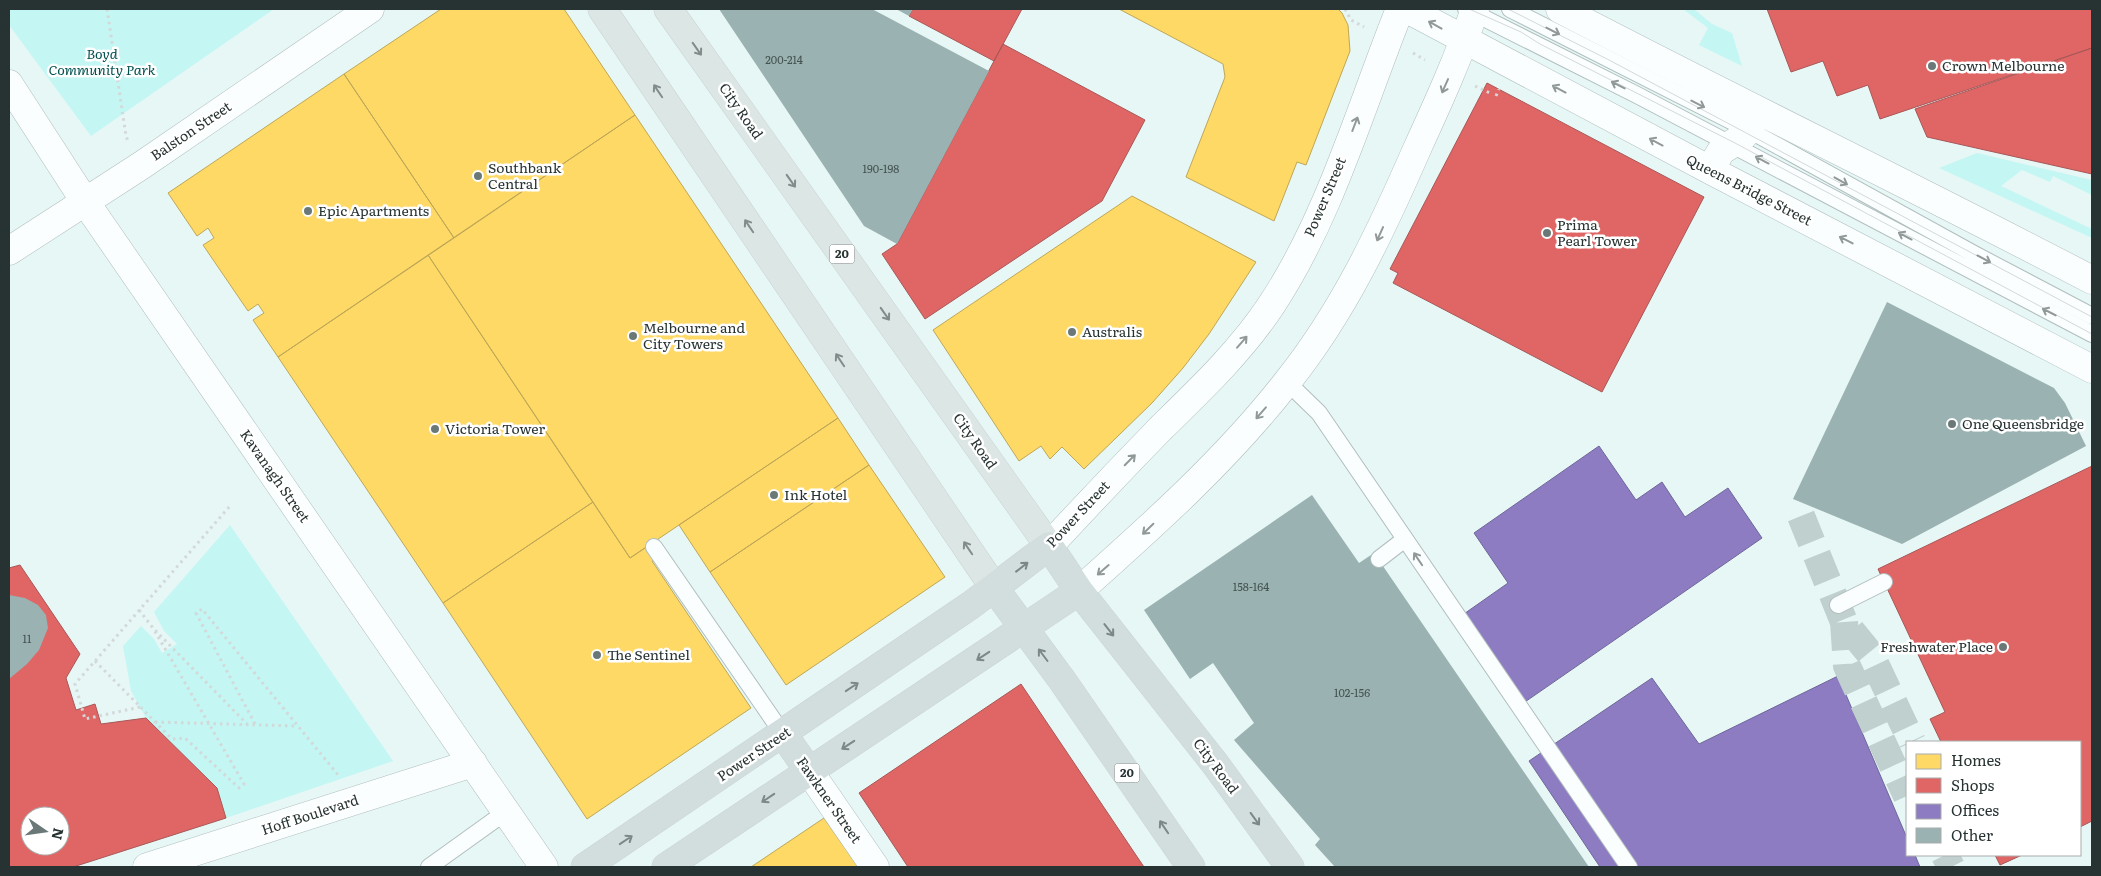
<svg xmlns="http://www.w3.org/2000/svg" width="2101" height="876" font-family="Literata,serif">
  <rect width="100%" height="100%" fill="#e6f7f6"/>
  <path fill="#c4f6f3" d="M9,9H274L91,136L9,25Z
    M1683,9H1694L1712,24L1732,33L1742,66L1699,45L1708,28Z
    M1977,153L2092,180V195L2053,176L2050,182L2022,170L2001,186L2092,229V238L1939,168Z
    M230,525L393,761L226,818L216,788L146,718L131,691L123,646L141,626L154,639L162,653L177,644L164,631L154,612Z"/>
  <path fill="#ffd966" stroke="#bea756" d="M441,9H564L635,115L454,238L344,74Z
    M1119,9H1338L1342,13L1348,25L1350,51L1306,165L1297,162L1274,221L1186,177L1225,77L1223,64Z
    M344,74L454,238L278,357L253,320L264,313L258,304L248,311L203,245L214,238L208,228L197,236L168,193Z
    M635,115L838,418L630,558L428,255Z
    M1132,196L1256,262L1209,334L1183,368L1152,403L1084,469L1062,447L1050,459L1041,446L1019,461L933,330Z
    M428,255L593,502L443,603L278,357Z
    M838,418L869,465L710,572L679,525Z
    M869,465L945,577L786,685L710,572Z
    M593,502L630,558L651,544L658,557L652,561L751,708L587,819L443,603Z
    M824,818L858,867H751Z"/>
  <path fill="#e06666" stroke="#a85756" fill-rule="evenodd" d="M913,9H1022L994,61L909,16Z
    M1767,9H2092V48L1880,119L1868,85L1837,96L1823,61L1791,72Z
    M1003,44L1145,120L1102,201L925,319L882,254L897,244Z
    M2092,48V174L1927,137L1915,109Z
    M1487,83L1704,197L1602,392L1393,283L1398,273L1390,269Z
    M2092,466V821L2080,827V742H1941L1930,719L1945,712L1878,569Z
    M20,565L80,654L66,678L76,710L95,704L101,724L146,718L217,788L226,818L73,867H9V568ZM30,816H60V846H30Z
    M1021,684L1144,867H908L859,793Z
    M1995,855H2022L2000,865Z"/>
  <path fill="#8e7cc3" stroke="#6f6698" d="M1599,446L1636,500L1662,482L1685,517L1728,488L1762,538L1522,704L1461,616L1508,583L1474,533Z
    M1838,676L1907,838V855H1915L1920,867H1600L1529,761L1652,678L1699,744Z"/>
  <path fill="#9ab2b1" d="M719,9H872L989,71L897,244L864,226Z
    M896,9H913L909,16Z
    M1887,302L2054,388L2065,403L2086,446L1902,544L1793,499Z
    M1312,495L1359,563L1374,553L1589,867H1335L1315,845L1320,839L1234,740L1254,723L1213,663L1190,679L1144,610Z
    M9,595L25,598L38,605L46,615L48,628L39,650L27,664L9,679Z"/>
  <g fill="none" stroke-linecap="round" stroke-linejoin="round">
    <path stroke="#c0d0cf" stroke-width="28" stroke-dasharray="28 14" stroke-linecap="butt" d="M1801,516L1844,622L1871,655L1912,742
      M1844,622L1847,666L1907,796
      M1945,855L1951,867"/>
    <defs>
      <path id="service" d="M1466,9L1637,95L2092,334
        M1510,9L1749,130L1974,254L2092,316
        M1287,382L1319,413L1629,867
        M654,547L783,734
        M1379,559L1405,539
        M1838,605L1884,582
        M429,867L507,811"/>
      <path id="minor" d="M9,84L84,200L544,867
        M9,251L142,165L370,9
        M809,771L875,867
        M147,867L473,763"/>
      <path id="tertiary" d="M1407,9L1710,170L2092,369
        M1560,9C1736,101 1916,188 2092,280
        M1710,170L1721,151L1741,138L1749,130L1757,111
        M1049,546C1086,506 1123,467 1161,428C1200,390 1242,350 1272,304C1330,216 1361,106 1400,9
        M1079,591C1152,526 1227,459 1287,382C1344,311 1381,231 1417,149C1438,103 1459,57 1475,9"/>
      <path id="primary" d="M602,9L995,589
        M668,9L1049,546"/>
      <path id="trunk" d="M995,589L1062,680L1191,867
        M783,734L809,771
        M585,867L971,605L1049,546L1079,591L1216,765L1290,867
        M666,867L1079,591"/>
    </defs>
    <use href="#service" stroke="#b1bebe" stroke-width="18"/>
    <use href="#minor" stroke="#b1bebe" stroke-width="29"/>
    <use href="#tertiary" stroke="#b1bebe" stroke-width="29"/>
    <use href="#primary" stroke="#cbd3d3" stroke-width="29"/>
    <use href="#trunk" stroke="#cbd3d3" stroke-width="29"/>
    <path stroke="#d3d8d8" stroke-width="3" stroke-dasharray="2.5 4" stroke-linecap="butt" d="M107,9L126,136L128,141
      M1345,9L1351,20L1364,27
      M1413,53L1425,60
      M1475,86L1490,93
      M1496,96L1499,89
      M139,610L153,628L247,724
      M95,661L172,739L185,738L239,788L244,784L153,628
      M140,707L85,719L75,684L230,506
      M155,722L297,726
      M255,724L196,613L202,609L339,776"/>
    <use href="#service" stroke="#fbfefe" stroke-width="16"/>
    <use href="#minor" stroke="#fbfefe" stroke-width="28"/>
    <use href="#tertiary" stroke="#fbfefe" stroke-width="28"/>
    <use href="#primary" stroke="#dce6e5" stroke-width="28"/>
    <use href="#trunk" stroke="#d2dedd" stroke-width="28"/>
    <path stroke="#d4d8d8" stroke-width="1" d="M1469,9L1521,32L1540,44L1735,143L2092,334
      M1508,9L1609,60L2092,317"/>
  </g>
  <defs><path id="oneway-shaft" d="M-6 0H5M1.5-3L5.5 0L1.5 3" fill="none" stroke-width="1.6" stroke-linecap="round" stroke-linejoin="round" transform="scale(1.25)"/></defs>
  <g stroke="#919898">
    <use href="#oneway-shaft" transform="translate(1435 25) rotate(-151)"/>
    <use href="#oneway-shaft" transform="translate(1553 31) rotate(27)"/>
    <use href="#oneway-shaft" transform="translate(1618 85) rotate(-153)"/>
    <use href="#oneway-shaft" transform="translate(1445 86) rotate(114)"/>
    <use href="#oneway-shaft" transform="translate(1559 89) rotate(-152)"/>
    <use href="#oneway-shaft" transform="translate(1698 104) rotate(27)"/>
    <use href="#oneway-shaft" transform="translate(1355 124) rotate(-69)"/>
    <use href="#oneway-shaft" transform="translate(1656 142) rotate(-152)"/>
    <use href="#oneway-shaft" transform="translate(1762 160) rotate(-152)"/>
    <use href="#oneway-shaft" transform="translate(1841 181) rotate(29)"/>
    <use href="#oneway-shaft" transform="translate(1380 234) rotate(114)"/>
    <use href="#oneway-shaft" transform="translate(1905 236) rotate(-152)"/>
    <use href="#oneway-shaft" transform="translate(1846 240) rotate(-153)"/>
    <use href="#oneway-shaft" transform="translate(1984 259) rotate(28)"/>
    <use href="#oneway-shaft" transform="translate(2049 312) rotate(-153)"/>
    <use href="#oneway-shaft" transform="translate(1242 342) rotate(-49)"/>
    <use href="#oneway-shaft" transform="translate(1261 413) rotate(131)"/>
    <use href="#oneway-shaft" transform="translate(1130 460) rotate(-45)"/>
    <use href="#oneway-shaft" transform="translate(1148 529) rotate(136)"/>
    <use href="#oneway-shaft" transform="translate(1418 559) rotate(-124)"/>
    <use href="#oneway-shaft" transform="translate(1103 570) rotate(139)"/>
  </g>
  <g stroke="#828c8c">
    <use href="#oneway-shaft" transform="translate(697 49) rotate(55)"/>
    <use href="#oneway-shaft" transform="translate(658 91) rotate(-124)"/>
    <use href="#oneway-shaft" transform="translate(791 181) rotate(55)"/>
    <use href="#oneway-shaft" transform="translate(749 226) rotate(-124)"/>
    <use href="#oneway-shaft" transform="translate(885 314) rotate(55)"/>
    <use href="#oneway-shaft" transform="translate(840 360) rotate(-124)"/>
    <use href="#oneway-shaft" transform="translate(968 548) rotate(-124)"/>
  </g>
  <g stroke="#7c8888">
    <use href="#oneway-shaft" transform="translate(1022 567) rotate(-38)"/>
    <use href="#oneway-shaft" transform="translate(1109 630) rotate(52)"/>
    <use href="#oneway-shaft" transform="translate(1043 655) rotate(-127)"/>
    <use href="#oneway-shaft" transform="translate(983 656) rotate(147)"/>
    <use href="#oneway-shaft" transform="translate(852 687) rotate(-34)"/>
    <use href="#oneway-shaft" transform="translate(848 745) rotate(147)"/>
    <use href="#oneway-shaft" transform="translate(768 798) rotate(146)"/>
    <use href="#oneway-shaft" transform="translate(1255 819) rotate(54)"/>
    <use href="#oneway-shaft" transform="translate(1164 827) rotate(-124)"/>
    <use href="#oneway-shaft" transform="translate(626 840) rotate(-34)"/>
  </g>
  <g fill="#6a7877" stroke="#fff" stroke-width="2">
    <circle cx="1932" cy="66" r="5"/>
    <circle cx="478" cy="176" r="5"/>
    <circle cx="308" cy="211" r="5"/>
    <circle cx="1547" cy="233" r="5"/>
    <circle cx="1072" cy="332" r="5"/>
    <circle cx="633" cy="336" r="5"/>
    <circle cx="1952" cy="424" r="5"/>
    <circle cx="435" cy="429" r="5"/>
    <circle cx="774" cy="495" r="5"/>
    <circle cx="2003" cy="647" r="5"/>
    <circle cx="597" cy="655" r="5"/>
  </g>
  <g text-anchor="middle" stroke-width="5" stroke-linejoin="round" paint-order="stroke">
    <g font-size="11" fill="#445352">
      <text x="784" y="64">200-214</text>
      <text x="881" y="173">190-198</text>
      <text x="1251" y="591">158-164</text>
      <text x="27" y="643">11</text>
      <text x="1352" y="697">102-156</text>
    </g>
    <g fill="#fff" stroke="#687070" stroke-width="1">
      <rect x="829.5" y="244.5" width="25" height="19" rx="4"/>
      <rect x="1114.5" y="763.5" width="25" height="19" rx="4"/>
    </g>
    <g font-size="12" font-weight="bold" fill="#273332">
      <text x="842" y="258">20</text>
      <text x="1127" y="777">20</text>
    </g>
    <g font-size="14" font-style="italic" fill="#005150" stroke="#fff">
      <text x="102" y="59">Boyd<tspan x="102" dy="16">Community Park</tspan></text>
    </g>
    <g font-size="14" fill="#273332" stroke="#fff" text-anchor="start">
      <text x="1942" y="71">Crown Melbourne</text>
      <text x="488" y="173">Southbank<tspan x="488" dy="16">Central</tspan></text>
      <text x="318" y="216">Epic Apartments</text>
      <text x="1557" y="230">Prima<tspan x="1557" dy="16">Pearl Tower</tspan></text>
      <text x="643" y="333">Melbourne and<tspan x="643" dy="16">City Towers</tspan></text>
      <text x="1082" y="337">Australis</text>
      <text x="1962" y="429">One Queensbridge</text>
      <text x="445" y="434">Victoria Tower</text>
      <text x="784" y="500">Ink Hotel</text>
      <text x="1993" y="652" text-anchor="end">Freshwater Place</text>
      <text x="607" y="660">The Sentinel</text>
    </g>
    <g font-size="14" fill="#273332" stroke="#fff">
      <text transform="translate(741 111) rotate(55)" y="5">City Road</text>
      <text transform="translate(191 131) rotate(-34)" y="5">Balston Street</text>
      <text transform="translate(1749 190) rotate(27)" y="5">Queens Bridge Street</text>
      <text transform="translate(1325 197) rotate(-67)" y="5">Power Street</text>
      <text transform="translate(975 441) rotate(55)" y="5">City Road</text>
      <text transform="translate(275 476) rotate(55)" y="5">Kavanagh Street</text>
      <text transform="translate(1078 514) rotate(-47)" y="5">Power Street</text>
      <text transform="translate(754 754) rotate(-34)" y="5">Power Street</text>
      <text transform="translate(1216 766) rotate(53)" y="5">City Road</text>
      <text transform="translate(829 800) rotate(55)" y="5">Fawkner Street</text>
      <text transform="translate(310 815) rotate(-18)" y="5">Hoff Boulevard</text>
    </g>
  </g>
  <rect width="2101" height="876" fill="none" stroke="#273332" stroke-width="20"/>
  <rect x="1906" y="741" width="175" height="115" fill="#ffffff" stroke="#a9adad"/>
  <rect x="1916" y="754" width="25" height="15" fill="#ffd966" stroke="#a9adad"/>
  <text x="1951" y="766" font-size="15" fill="#273332">Homes</text>
  <rect x="1916" y="778" width="25" height="15" fill="#e06666" stroke="#a9adad"/>
  <text x="1951" y="791" font-size="15" fill="#273332">Shops</text>
  <rect x="1916" y="804" width="25" height="15" fill="#8e7cc3" stroke="#a9adad"/>
  <text x="1951" y="816" font-size="15" fill="#273332">Offices</text>
  <rect x="1916" y="828" width="25" height="15" fill="#9ab2b1" stroke="#a9adad"/>
  <text x="1951" y="841" font-size="15" fill="#273332">Other</text>
  <g transform="translate(45 831) rotate(103)"><circle r="24" fill="#ffffff" stroke="#a9adad"/>
  <path d="M0-4L9 19L0 12L-9 19Z" fill="#6a7877"/>
  <text y="-8" font-size="14" font-weight="bold" text-anchor="middle" fill="#273332">N</text>
  </g>
</svg>
